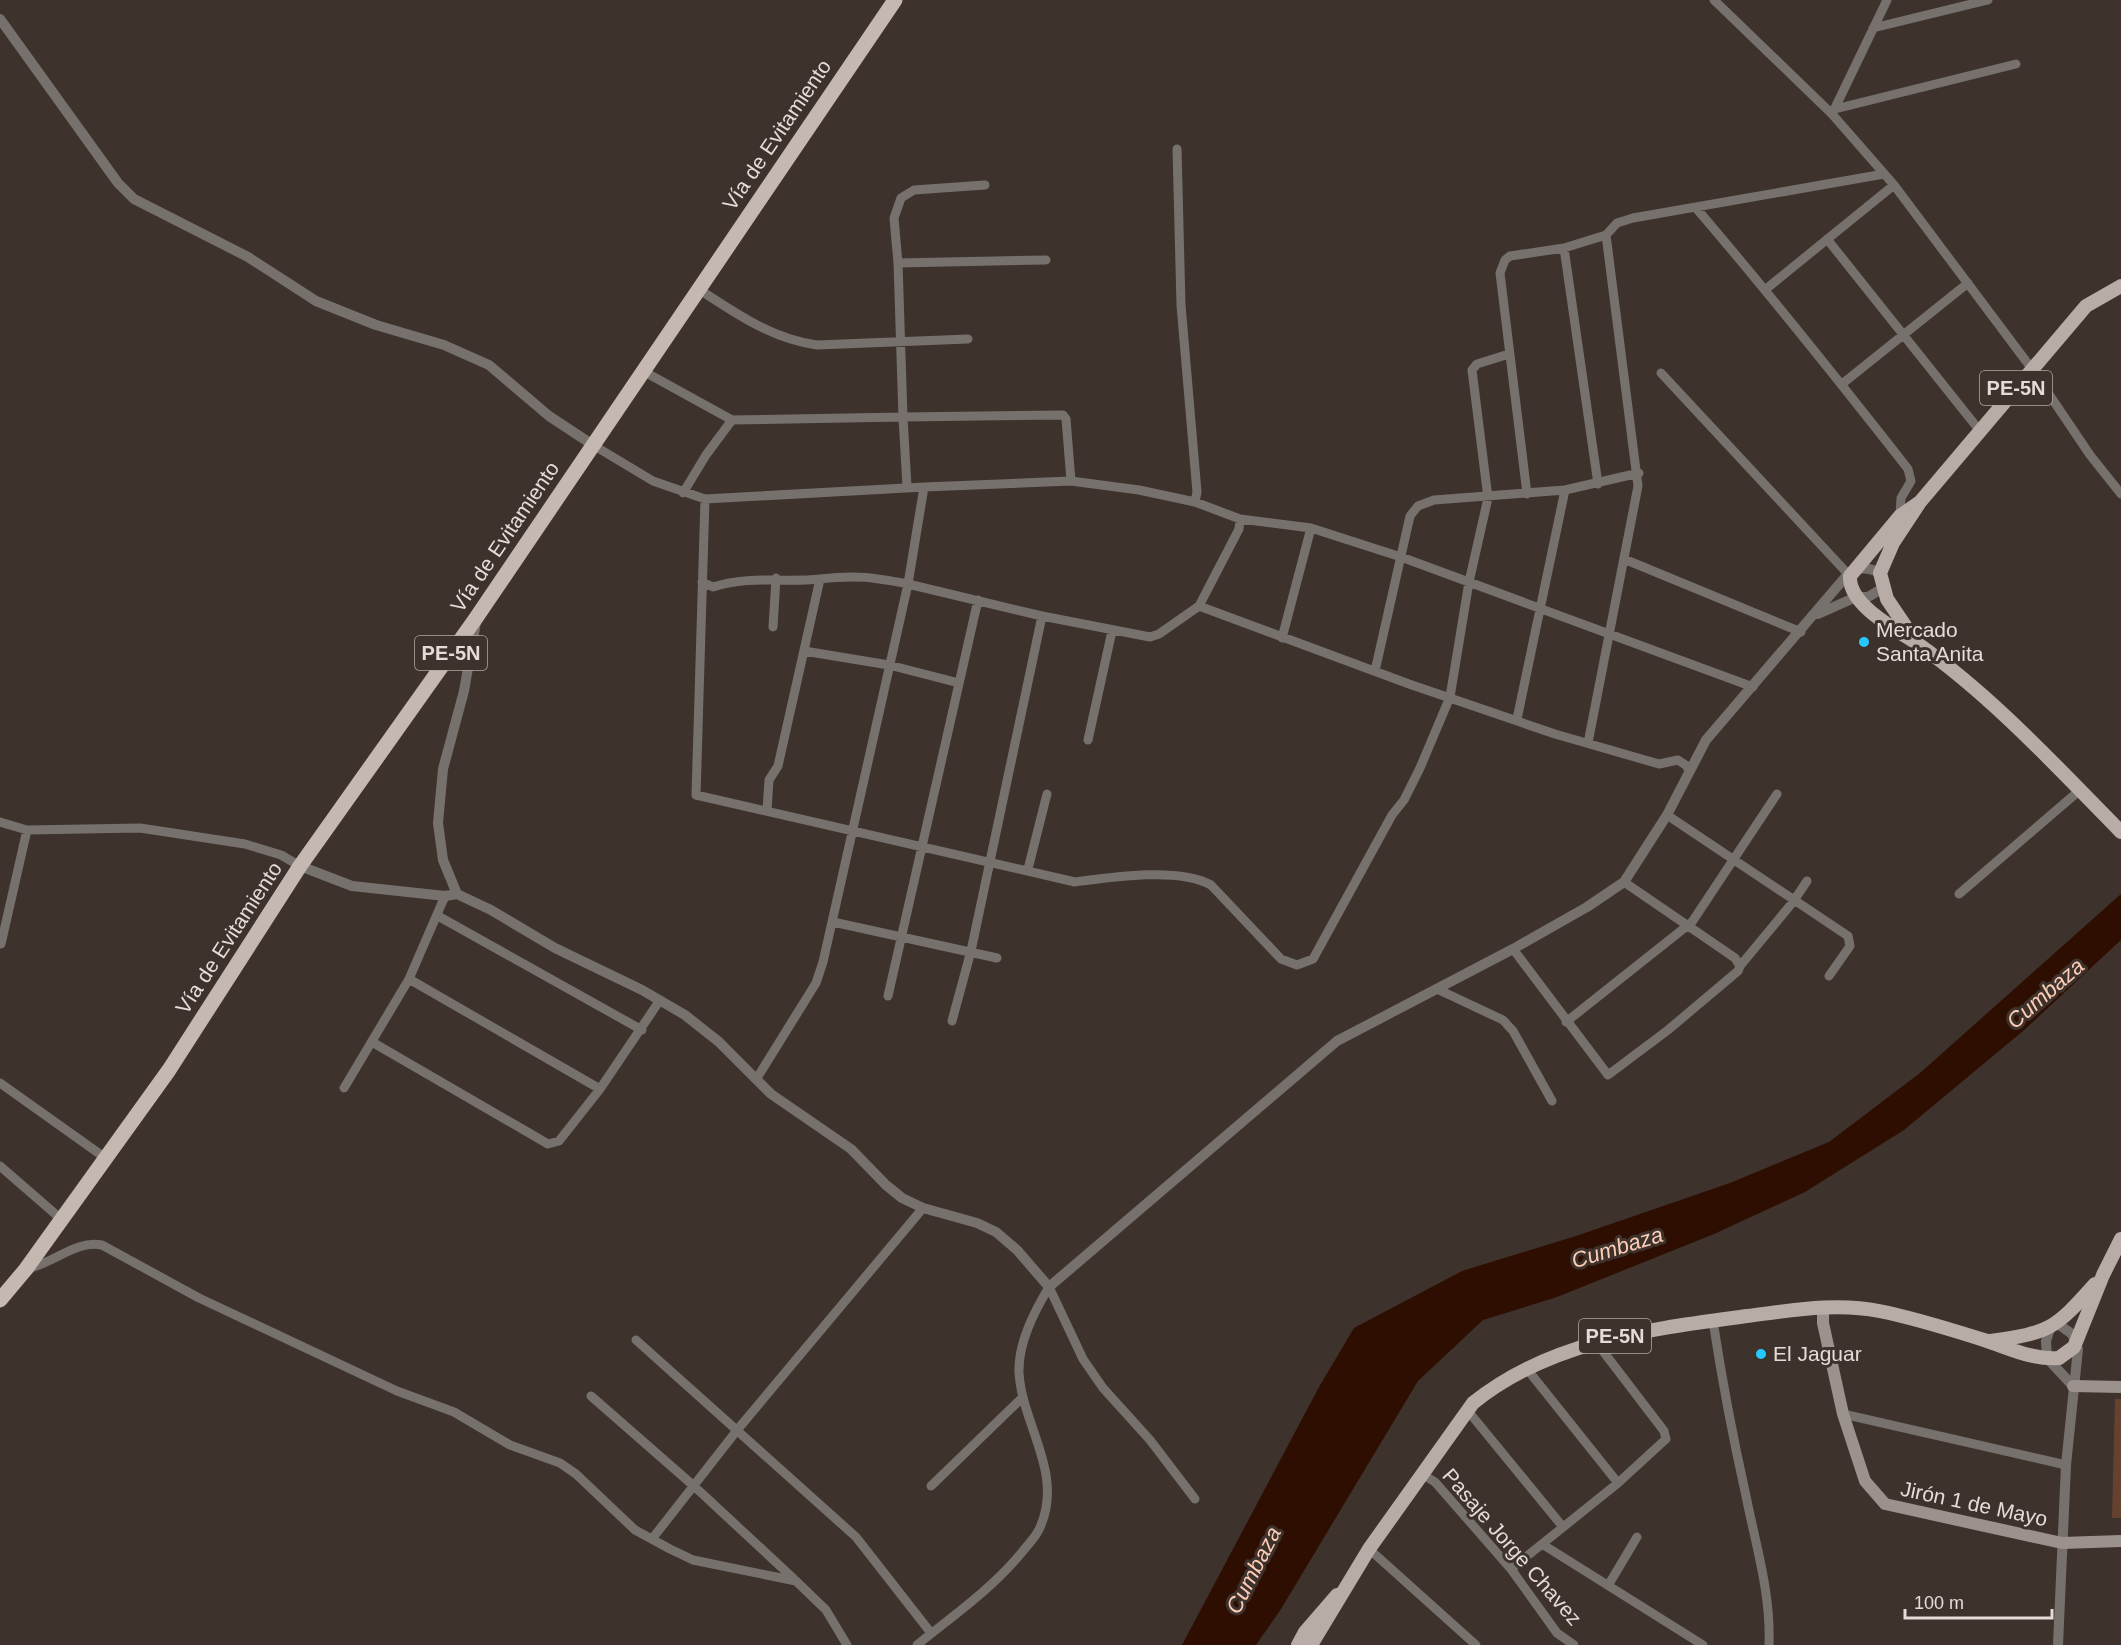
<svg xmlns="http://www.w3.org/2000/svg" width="2121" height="1645" font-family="Helvetica,sans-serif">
  <rect width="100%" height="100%" fill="#3e322d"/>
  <path fill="#654230" d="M2115,1399H2121V1518H2112Z"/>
  <path fill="#2e0e00" d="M2121,894V940L2023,1031L1904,1130L1805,1192L1714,1234L1557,1297L1483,1320L1418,1381L1281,1609L1256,1645H1182L1319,1387L1354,1328L1462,1271L1576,1236L1730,1183L1829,1142L1920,1073Z"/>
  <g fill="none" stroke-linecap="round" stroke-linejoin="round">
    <path stroke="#77716e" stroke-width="9" d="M1714,0L1832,114L1894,185L2032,369L2090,455L2121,494
      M1873,28L1988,0
      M1835,109L2016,64
      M1833,112L1887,0
      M1177,149L1181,305L1197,492L1195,502
      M1696,208C1769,293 1839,381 1908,469L1911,481L1901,498L1900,516
      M1827,239L1980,431
      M1564,248L1598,484
      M1046,260L898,263L903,417L1063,415L1066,419L1071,481
      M898,263L894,218L901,198L914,190L985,185
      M697,288C735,313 772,339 817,345L968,339
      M1766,289L1894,185
      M643,371L732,420L903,417L907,487
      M1661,373L1848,574
      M1842,384L1968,283
      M593,445L653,481L705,499L924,487L908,584L1042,616L1150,637L1159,634L1199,606L1409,684L1555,734L1659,764L1678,760L1687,766L1689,772
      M924,487L1071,481L1139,490L1195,502L1240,519L1311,528L1401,557L1753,687
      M683,493L706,455L732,420
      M1527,494L1500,273L1505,260L1510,256L1564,248L1606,235L1617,223L1633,218L1884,174
      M705,499L696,795L1075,882C1112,877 1179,867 1211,885L1281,959L1297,965L1313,959L1392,815L1404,800L1420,768L1450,697L1469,582L1488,498L1472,370L1477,364L1509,354
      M1624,559L1801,632
      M702,582L713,587C751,575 782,583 820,579C856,575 872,577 908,584L823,962L816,983L757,1078
      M1199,606L1239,529L1240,519
      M773,627L776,578
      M1282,638L1311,528
      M804,651L889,665L959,683
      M1375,671L1410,516L1418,506L1434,500L1565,490L1639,473
      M1517,719L1565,490
      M1088,740L1112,631
      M1588,743L1638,486L1606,235
      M767,810L769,780L778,766L820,579
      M1667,815L1848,936L1850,946L1829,976
      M0,822L27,830L140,828L245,844L281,855L300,866
      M1028,869L1047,794
      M1959,894L2080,790
      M438,916L642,1030
      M833,922L997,958
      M1,944L27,830
      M1513,949L1608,1075L1668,1030L1738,971L1740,966L1735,958L1624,882
      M1740,966L1793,902L1807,881
      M409,979L600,1089
      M1437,989L1503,1020L1513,1031L1552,1101
      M888,996L978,600
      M952,1021L971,951L1042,616
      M1566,1022L1692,922L1777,794
      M372,1042L548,1144L559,1141L600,1089L660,1000
      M0,1083L104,1157
      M344,1088L409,979L445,896
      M0,1166L61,1219
      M26,1269C53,1264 75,1240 102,1245L199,1298L397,1391L454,1412L510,1445L560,1463L576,1474L635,1530L670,1549L693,1560L796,1581L826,1610L847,1645
      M1049,1287L1083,1359L1103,1388L1150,1440L1195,1499
      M1713,1321C1722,1380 1733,1438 1746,1496C1756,1546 1771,1594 1769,1645
      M636,1340L856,1537L931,1633
      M1527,1369L1618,1483
      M591,1396L695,1487L794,1579
      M1468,1411L1563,1527
      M1843,1414L2066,1465
      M1422,1474L1435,1482L1511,1569L1557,1633L1574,1645
      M931,1486L1023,1397
      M652,1539L738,1429L923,1208
      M1542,1544L1703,1645
      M1369,1549L1476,1645
      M1511,1569L1618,1483L1666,1439L1664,1431L1596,1342
      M1609,1584L1637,1537
      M917,1645C954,1615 992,1589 1023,1551C1029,1543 1038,1535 1041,1525C1063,1472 1022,1424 1019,1373C1018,1343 1034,1312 1049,1287"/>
    <path stroke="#77716e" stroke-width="10" d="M0,19L118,183L134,199L248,257L316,301L376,325L444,345L489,365L549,416L593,445
      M1818,614L1856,597H1868L1883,588
      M300,866L352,886L445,896L457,894L491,910L555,948L642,990L685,1015L719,1042L771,1094L851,1149L886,1185L902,1198L923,1208L977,1223L996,1232L1017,1250L1049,1287L1337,1041L1513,949L1587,907L1624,882L1667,815L1706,740L1848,574C1859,567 1868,567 1880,573
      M457,894L443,860L438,823L443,769L464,691L476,622
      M2058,1324L2072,1334L2078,1349L2066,1465L2058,1645
      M2050,1328L2046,1341L2047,1358L2073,1386"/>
    <path stroke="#9c928d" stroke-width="12" d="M1823,1307V1323L1843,1414L1865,1481L1885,1504L2062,1543L2121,1541
      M2073,1386L2121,1387"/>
    <path stroke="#b8aca6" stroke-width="14" d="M1920,502L1900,516L1850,576C1848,605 1897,630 1918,644C1993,697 2057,767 2121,832
      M1912,636L1887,599L1880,573L1893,543L1920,502L2086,306L2121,286
      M1990,1341C2050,1333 2055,1329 2095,1284
      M1298,1645L1305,1632L1337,1595
      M1311,1645L1369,1549L1473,1403C1551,1340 1651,1329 1747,1316C1789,1311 1836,1302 1879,1311C1915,1318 1949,1329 1984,1340C2009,1348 2032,1360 2059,1358L2074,1347L2103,1275L2121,1239"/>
    <path stroke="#c5b8b0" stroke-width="15" d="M0,1300L26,1269L169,1070L300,866L476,618L895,0"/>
  </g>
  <g fill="#26c9fe" stroke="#3e322d" stroke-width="2">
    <circle cx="1864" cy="642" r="6"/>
    <circle cx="1761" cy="1354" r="6"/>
  </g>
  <g text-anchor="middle" stroke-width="6" stroke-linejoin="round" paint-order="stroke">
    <g fill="#3e322d" stroke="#b2a9a5" stroke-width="1.5">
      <rect x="1980" y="371" width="72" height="34" rx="4.5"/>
      <rect x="415" y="636" width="72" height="34" rx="4.5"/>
      <rect x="1579" y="1319" width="72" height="34" rx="4.5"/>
    </g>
    <g font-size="20" font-weight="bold" fill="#e3dcd8">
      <text x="2016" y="395">PE-5N</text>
      <text x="451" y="660">PE-5N</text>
      <text x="1615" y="1343">PE-5N</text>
    </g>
    <g font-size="21" fill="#e3dcd8" stroke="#3e322d">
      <text transform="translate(777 135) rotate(-56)" y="7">Vía de Evitamiento</text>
      <text transform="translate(505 537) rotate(-56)" y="7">Vía de Evitamiento</text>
      <text transform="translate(229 938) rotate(-57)" y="7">Vía de Evitamiento</text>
      <text transform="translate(1974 1504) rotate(12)" y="7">Jirón 1 de Mayo</text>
      <text transform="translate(1512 1547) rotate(49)" y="7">Pasaje Jorge Chavez</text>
    </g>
    <g font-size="21" fill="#e3dcd8" stroke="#3e322d" text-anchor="start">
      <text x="1876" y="637">Mercado<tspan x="1876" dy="24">Santa Anita</tspan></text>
      <text x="1773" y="1361">El Jaguar</text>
    </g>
    <g font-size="22" font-style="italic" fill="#fdcdb6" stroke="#3e322d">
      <text transform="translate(2045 993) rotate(-41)" y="8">Cumbaza</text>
      <text transform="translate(1617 1247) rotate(-17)" y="8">Cumbaza</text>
      <text transform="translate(1253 1570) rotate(-63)" y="8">Cumbaza</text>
    </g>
  </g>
  <path d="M1905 1609v9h147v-9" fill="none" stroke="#e3dcd8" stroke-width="3"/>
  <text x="1914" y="1609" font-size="18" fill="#e3dcd8" stroke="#3e322d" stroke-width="4.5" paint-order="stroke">100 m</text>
</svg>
